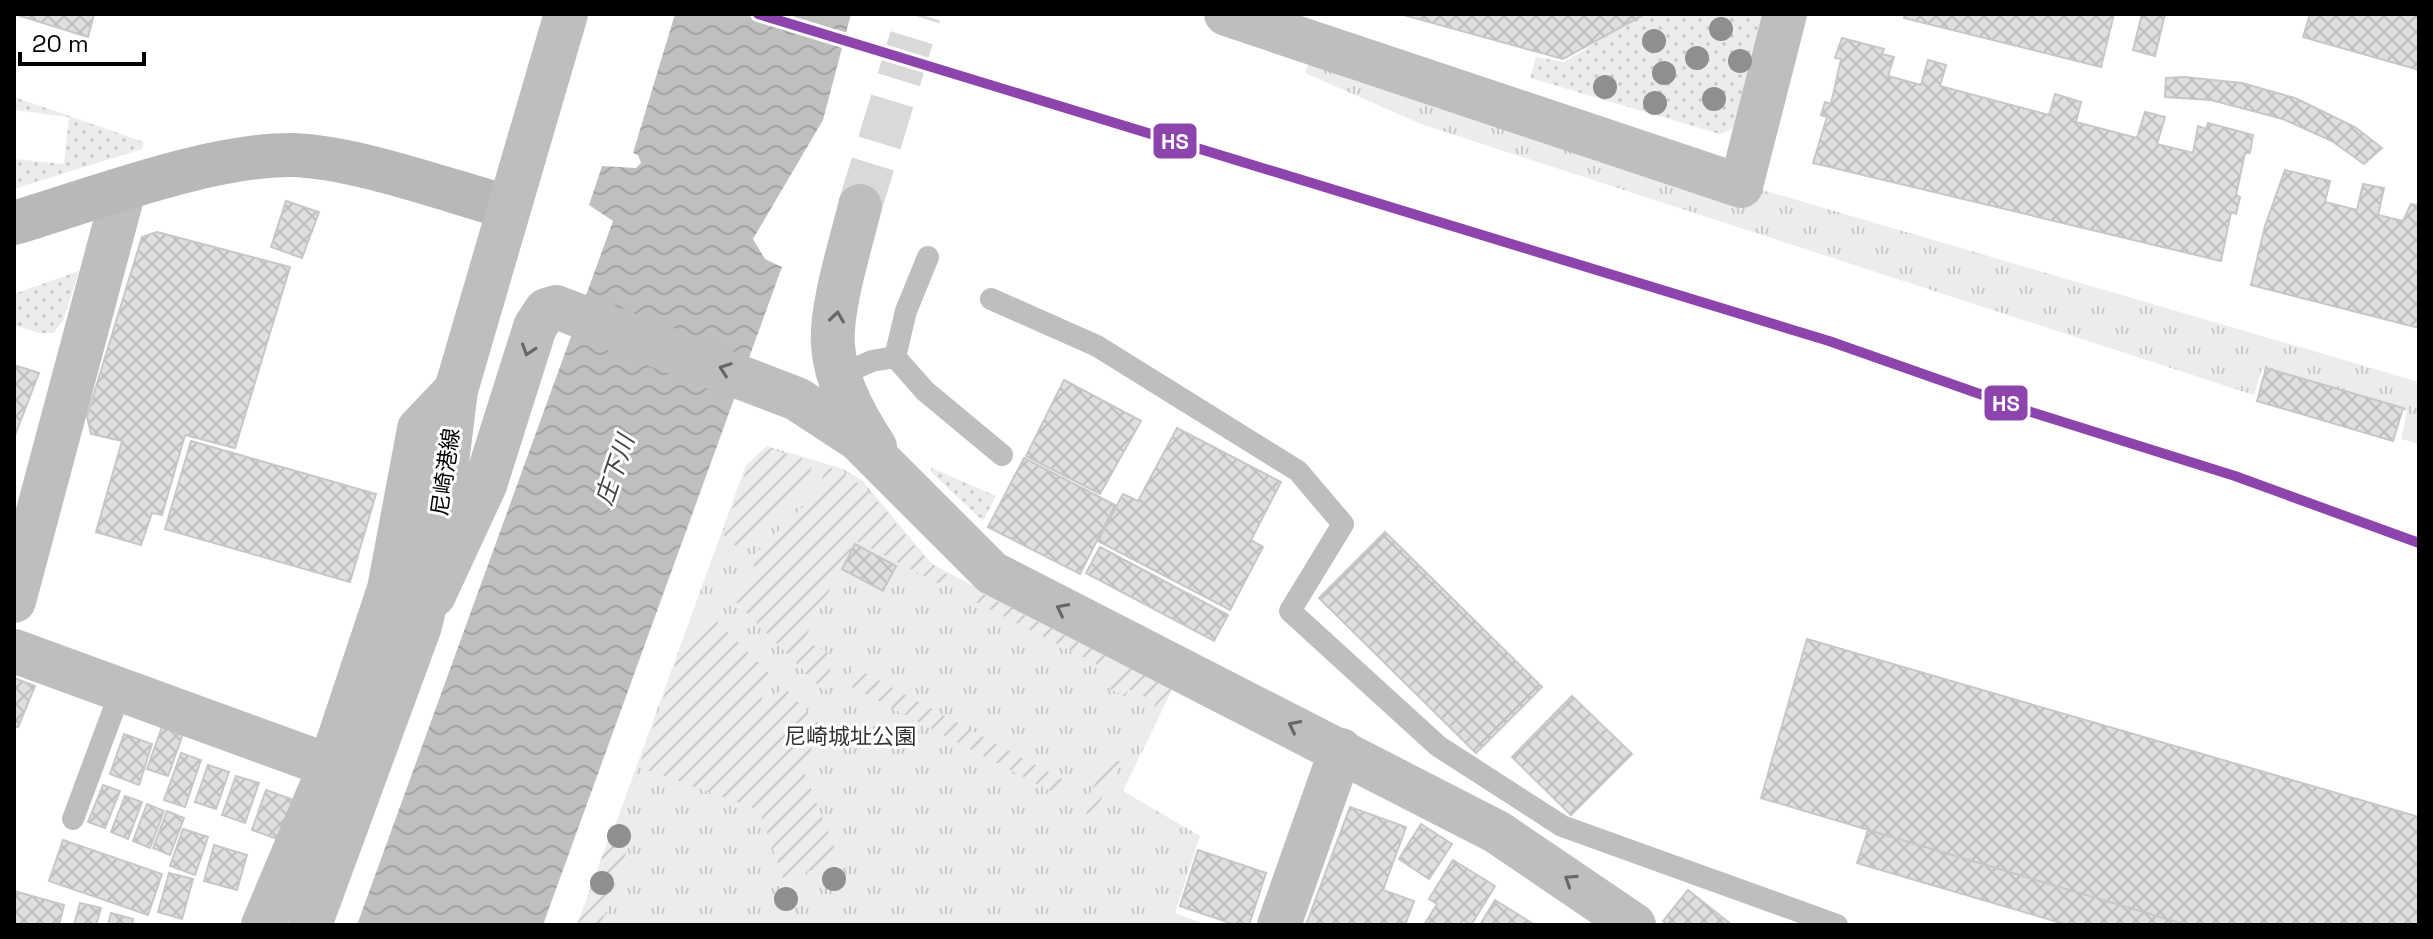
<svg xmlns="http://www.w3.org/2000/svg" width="2433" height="939" font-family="'Space Grotesk','Noto Sans JP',sans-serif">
  <defs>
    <pattern id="grass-dots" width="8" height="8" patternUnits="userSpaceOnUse" patternTransform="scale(2)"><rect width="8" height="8" fill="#ececec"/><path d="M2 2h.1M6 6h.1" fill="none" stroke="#c9c9c9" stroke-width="1.8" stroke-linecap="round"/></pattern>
    <pattern id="park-tufts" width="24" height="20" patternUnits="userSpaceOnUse" patternTransform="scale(2)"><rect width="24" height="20" fill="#ececec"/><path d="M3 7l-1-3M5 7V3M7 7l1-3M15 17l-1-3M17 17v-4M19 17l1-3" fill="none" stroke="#c9c9c9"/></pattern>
    <pattern id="garden-furrows" width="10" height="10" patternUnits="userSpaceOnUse" patternTransform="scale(2)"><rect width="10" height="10" fill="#ececec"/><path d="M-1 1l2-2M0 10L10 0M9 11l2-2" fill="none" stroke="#c9c9c9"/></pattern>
    <pattern id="water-waves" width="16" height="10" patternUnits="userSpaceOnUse" patternTransform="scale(2)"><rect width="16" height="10" fill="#bfbfbf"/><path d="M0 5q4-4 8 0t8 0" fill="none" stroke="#a2a2a2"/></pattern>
    <pattern id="building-cross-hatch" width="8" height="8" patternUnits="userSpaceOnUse" patternTransform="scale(2)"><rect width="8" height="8" fill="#dfdfdf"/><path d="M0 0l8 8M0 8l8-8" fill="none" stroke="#bebebe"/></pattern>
  </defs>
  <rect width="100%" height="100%" fill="#fff"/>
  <path fill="url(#grass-dots)" d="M1643,14H1770L1745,124L1720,134L1530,78L1536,57L1564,62Z
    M14,97L144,142L142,149L14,189V159L64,164L69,117L14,110Z
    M79,271L63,321L53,333H38L14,325V294Z
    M932,468L996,496L983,521L930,471Z"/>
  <path fill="url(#park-tufts)" d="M1311,58L2419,382V444L2401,439L2407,411L2262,369L2254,395L1421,124L1305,73Z
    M767,446L843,469L862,480L932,564L1172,690L1123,791L1200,836L1175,913L1207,925H579L746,465Z"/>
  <path fill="url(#garden-furrows)" d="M767,448L813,462L808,479L739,549L723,534L748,466Z
    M826,466C882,484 901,546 949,576L943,586L855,540L804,640L837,658L830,668L831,689L823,690L729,595L757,570L749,560L818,492Z
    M977,591L1107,657L1102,667L972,600Z
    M712,617L770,674L753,689L766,703L784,687L825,730H812L811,760L801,764L839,859L784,881L759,810L639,767L683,642Z
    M1122,664L1171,689L1151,727L1145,724L1156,703L1129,689L1125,697L1109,688Z
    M854,667L1067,782L1060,796L850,686L849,675Z
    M1109,756L1121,762L1092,816L1081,811Z
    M610,835L630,842L601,925H577Z"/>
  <path fill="url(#water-waves)" d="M675,14H851L823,120L753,239L765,259L782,267L543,925H357L613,221L589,205L602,166L636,168L641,163L638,155L633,153Z"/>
  <path fill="url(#building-cross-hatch)" stroke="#c7c7c7" stroke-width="2" d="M14,14H94L88,37Z
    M1400,14H1645L1563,59Z
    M1905,14H2114L2101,67L1904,18Z
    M2142,14H2165L2155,56L2133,50Z
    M2310,14H2419V70L2303,37Z
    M1842,38L1884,49L1882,54L1894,57L1888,76L1921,85L1928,60L1946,65L1940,86L2049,115L2055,94L2081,102L2076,122L2137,138L2145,112L2165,117L2157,144L2193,153L2198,126L2206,129L2208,123L2253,135L2250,153H2245L2236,195L2240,197L2236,214L2231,212L2221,261L1813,163L1827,117L1821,115L1825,102L1831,104L1841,59L1835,58Z
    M2184,77L2242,83L2295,98L2355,127L2382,148L2364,164L2332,141L2283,119L2211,100L2165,97L2166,78Z
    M2285,170L2330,181L2325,202L2357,210L2363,184L2384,188L2378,215L2403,221L2411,204L2419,206V328L2251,285L2265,226Z
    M286,201L319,212L302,258L271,247Z
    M157,232L290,267L235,448L185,435L162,515L152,513L141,545L96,532L122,441L91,434L87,416L142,237Z
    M14,365L39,373L14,438Z
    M2266,368L2403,408L2393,441L2257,401Z
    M1064,380L1141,421L1100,494L1026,456Z
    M1177,428L1281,482L1251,540L1263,547L1230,610L1098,541L1123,494L1138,501Z
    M191,441L376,494L350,582L165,529Z
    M1024,458L1115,505L1080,574L988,527Z
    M1385,532L1542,687L1476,753L1319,598Z
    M855,544L896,566L883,591L842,569Z
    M1100,547L1228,615L1214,641L1086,573Z
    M1807,639L2419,817V925H2187L1761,798Z
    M14,678L35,686L18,727L14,726Z
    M1572,696L1632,754L1571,815L1512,757Z
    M162,727L183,734L168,776L147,769Z
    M124,734L152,744L139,785L110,774Z
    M181,753L201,760L185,807L164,800Z
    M208,765L229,772L216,809L195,802Z
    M236,776L259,783L245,823L222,815Z
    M103,785L120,791L105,828L88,822Z
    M266,790L294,800L280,840L252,830Z
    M125,796L142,802L128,839L111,832Z
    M147,804L164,811L150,848L133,841Z
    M1350,807L1406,827L1383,890L1414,901L1405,925H1306Z
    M167,811L184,818L170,855L153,848Z
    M1421,824L1452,844L1429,879L1399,859Z
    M183,829L208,837L195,875L170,866Z
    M1868,830L2187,925H2068L1857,863Z
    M63,840L162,874L148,915L49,881Z
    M214,845L247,855L237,890L204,881Z
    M1198,850L1266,873L1249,925H1236L1180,906Z
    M1453,860L1495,886L1471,925L1463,920L1460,925H1424L1437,904L1429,899Z
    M169,873L193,879L182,919L158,912Z
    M1688,890L1732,925H1668L1663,921Z
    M14,891L64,905L59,925H14Z
    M1495,900L1535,925H1480Z
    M80,903L101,908L96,925H74Z
    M111,913L133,919L132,925H108Z"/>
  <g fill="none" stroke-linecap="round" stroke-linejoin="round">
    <path stroke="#d9d9d9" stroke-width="44" stroke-dasharray="44 22" stroke-linecap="butt" d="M860,206L919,14"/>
    <path stroke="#bebebe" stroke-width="22" d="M991,299L1097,346L1298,471L1343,524L1290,611L1438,746L1562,826L1837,925
      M895,357L906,311L928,257
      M840,375L872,361L895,357L925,391L1002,455
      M73,819L121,690"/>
    <path stroke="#bebebe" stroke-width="44" d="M1226,14L1741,186L1785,14
      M860,206C851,244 830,308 833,345C835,381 856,418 875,447
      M434,595L485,485L535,327L546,310L556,307L797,399L858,439L992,573L1497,832L1634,925
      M14,601L124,190
      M14,651L330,766
      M263,925L330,766L389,589L419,429L456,390
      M1279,925L1341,750"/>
    <path stroke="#b8b8b8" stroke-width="44" d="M14,223C94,199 211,154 293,155C355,157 446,190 507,207"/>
    <path stroke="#bebebe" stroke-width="44" d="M310,925L420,626L434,567L456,390L566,14"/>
    <defs>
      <path id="rail-1" d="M758,14L1829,341L2031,412L2235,476L2419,543"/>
    </defs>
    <use href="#rail-1" stroke="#fff" stroke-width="16"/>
    <use href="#rail-1" stroke="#8e44ad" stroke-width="10"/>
  </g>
  <g fill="#8f8f8f">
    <circle cx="1721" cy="29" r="12"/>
    <circle cx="1654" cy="41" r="12"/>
    <circle cx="1697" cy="58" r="12"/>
    <circle cx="1740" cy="61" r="12"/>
    <circle cx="1664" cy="73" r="12"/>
    <circle cx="1605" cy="87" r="12"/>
    <circle cx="1714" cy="99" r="12"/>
    <circle cx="1655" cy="103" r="12"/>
    <circle cx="619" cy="836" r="12"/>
    <circle cx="834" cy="879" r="12"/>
    <circle cx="602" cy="883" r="12"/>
    <circle cx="786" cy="899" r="12"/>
  </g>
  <defs><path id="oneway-chevron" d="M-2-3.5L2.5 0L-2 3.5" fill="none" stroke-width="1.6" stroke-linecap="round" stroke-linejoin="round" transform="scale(2)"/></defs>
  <g stroke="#686868">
    <use href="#oneway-chevron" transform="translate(837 317) rotate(-82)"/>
    <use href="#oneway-chevron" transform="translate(528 350) rotate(108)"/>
    <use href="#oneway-chevron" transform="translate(725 369) rotate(-160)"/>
    <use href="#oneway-chevron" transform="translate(1062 609) rotate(-153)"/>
    <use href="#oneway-chevron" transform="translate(1294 726) rotate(-153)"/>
    <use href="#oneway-chevron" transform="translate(1570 880) rotate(-147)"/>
  </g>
  <g text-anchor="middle" stroke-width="6" stroke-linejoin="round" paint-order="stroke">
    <g font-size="22" fill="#000" stroke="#fff">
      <text transform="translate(445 472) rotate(-82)" y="8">尼崎港線</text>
    </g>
    <g font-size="22" fill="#333" stroke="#fff">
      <text x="850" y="744">尼崎城址公園</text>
    </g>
    <g font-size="24" font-style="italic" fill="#444" stroke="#fff">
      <text transform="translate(615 470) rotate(-71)" y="8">庄下川</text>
    </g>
  </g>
  <g stroke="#fff" stroke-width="3">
    <rect x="1152" y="122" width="46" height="38" rx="8" fill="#8e44ad"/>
    <rect x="1983" y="384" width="46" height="38" rx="8" fill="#8e44ad"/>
  </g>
  <g font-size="22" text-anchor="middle" font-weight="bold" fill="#fff">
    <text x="1175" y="149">HS</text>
    <text x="2006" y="411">HS</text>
  </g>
  <rect width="2433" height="939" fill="none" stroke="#000000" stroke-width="32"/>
  <path d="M20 52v12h124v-12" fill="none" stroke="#000000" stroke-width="4"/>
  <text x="32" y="52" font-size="24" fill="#000000" stroke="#ffffff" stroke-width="6" paint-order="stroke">20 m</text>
</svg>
